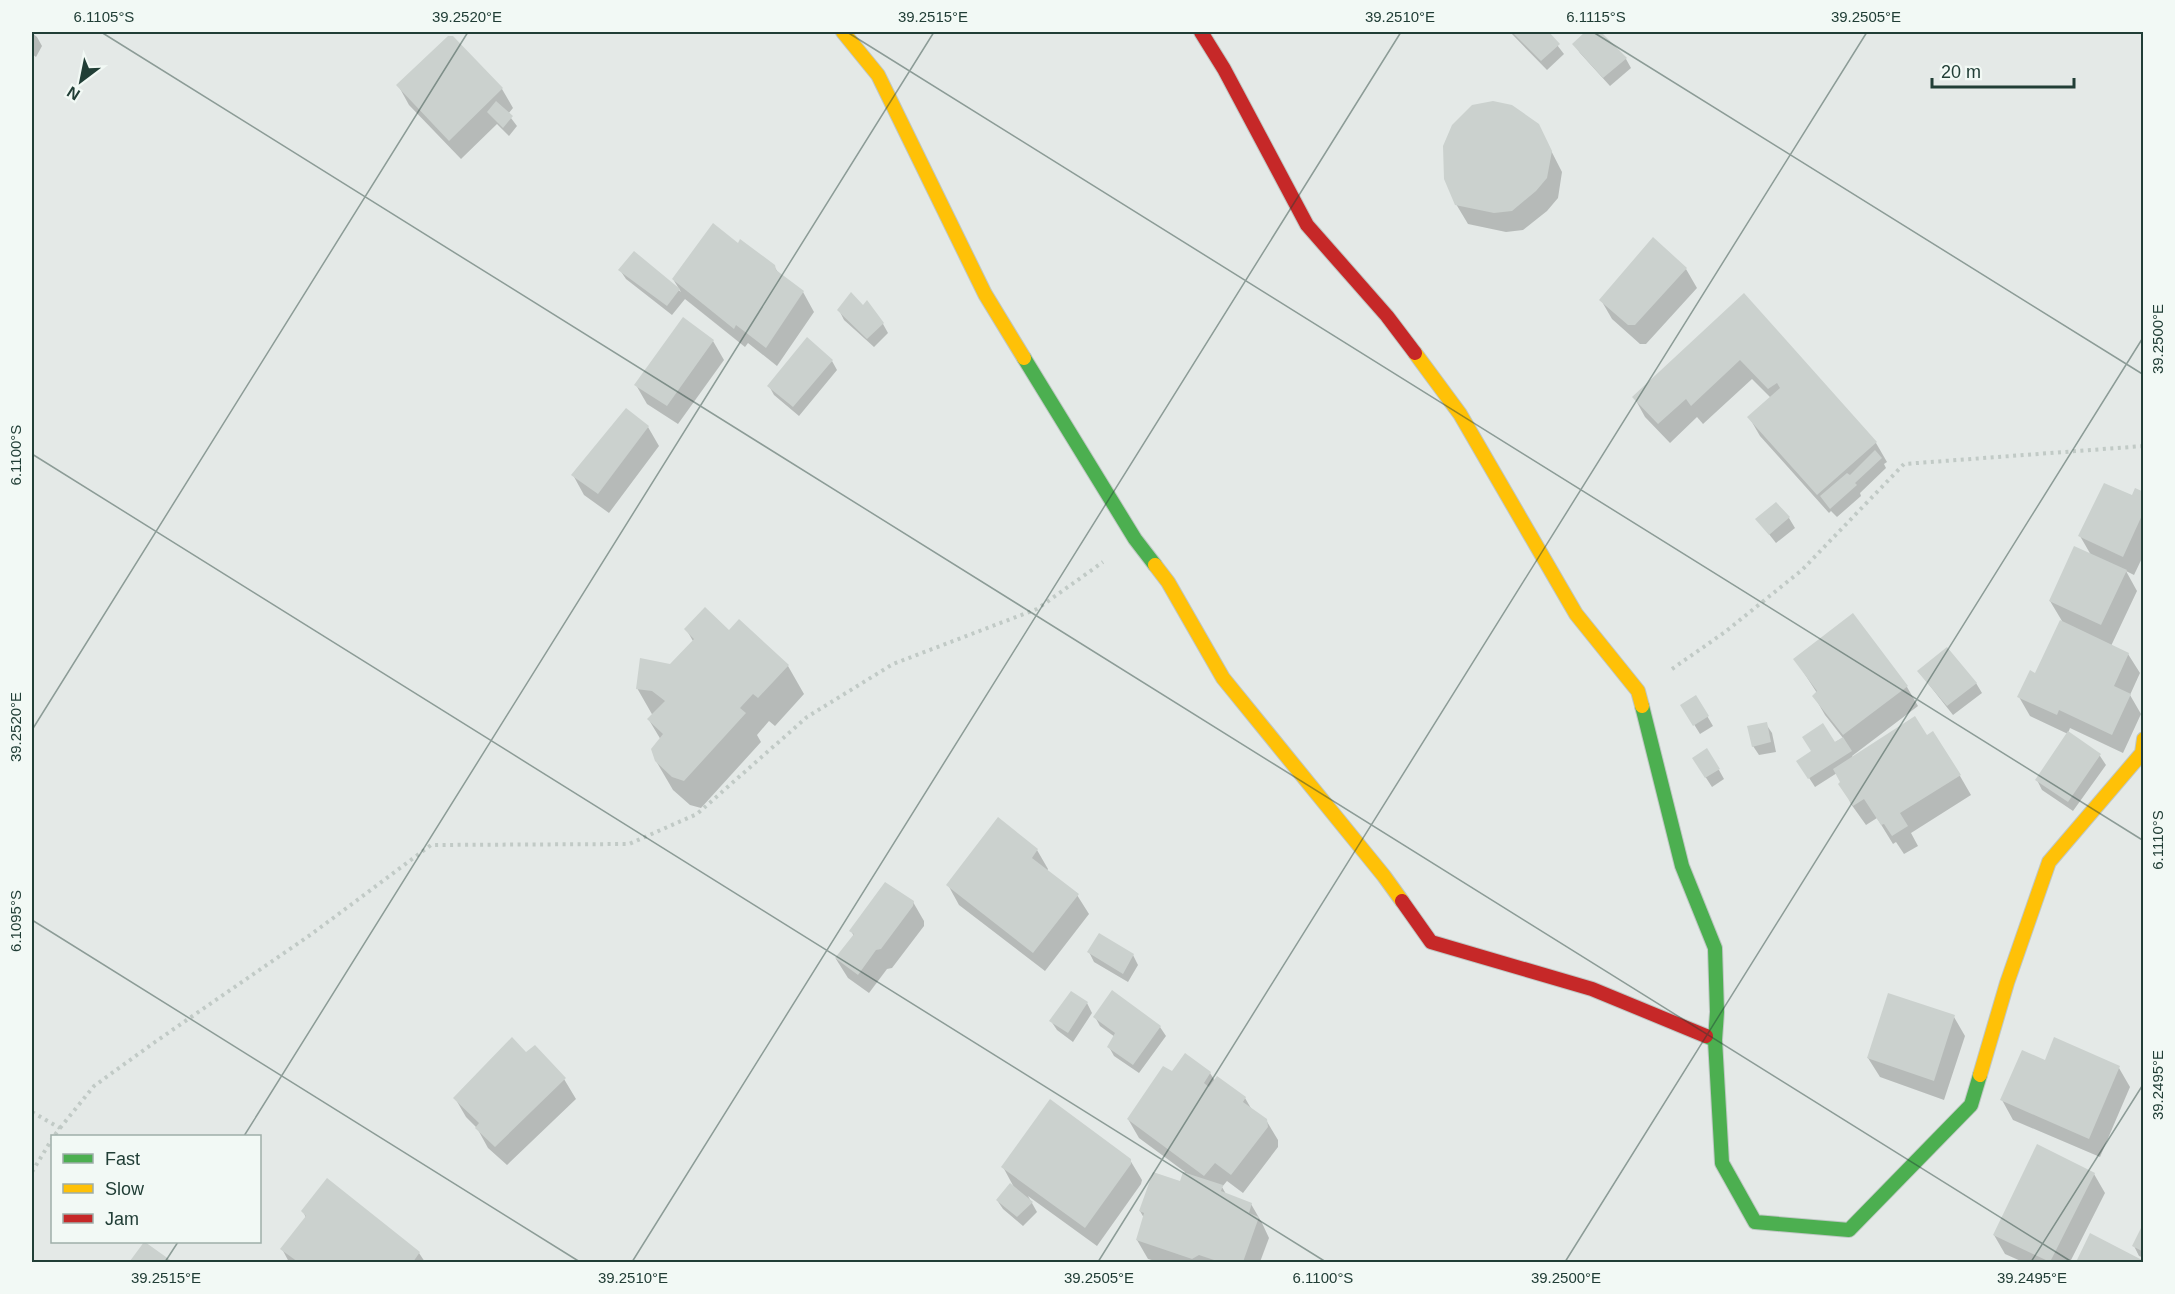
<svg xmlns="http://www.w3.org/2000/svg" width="2175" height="1294" font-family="Helvetica,sans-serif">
  <rect width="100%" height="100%" fill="#e4e9e7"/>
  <path fill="#0003" d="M1510,32H1547L1564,54L1547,70Z
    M1587,32H1598L1626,59L1631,68L1610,86L1580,53L1574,44Z
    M32,33L37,37L42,46L36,57L32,54Z
    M452,38L502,89L513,108L508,114L517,126L509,136L497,124L461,159L409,105L398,85Z
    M1538,125L1562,172L1558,198L1547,211L1523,230L1506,232L1468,224L1456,204Z
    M738,245L774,266L779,274L803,292L814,312L777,366L748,343L745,347L685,299L672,315L626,279L620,270L634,253L681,292L673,279Z
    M1686,269L1697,288L1646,344H1640L1612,319L1601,300Z
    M1744,296L1876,443L1887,462L1884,464L1886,468L1860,493L1861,496L1837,517L1831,511L1829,513L1760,436L1749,417L1771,398L1752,379L1703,424L1697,417L1670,443L1645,417L1634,397Z
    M839,310L883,324L888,333L874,347L844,320Z
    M713,341L724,360L678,424L647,404L636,385Z
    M832,361L837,370L799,416L774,395L769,386Z
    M648,427L659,446L609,513L584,495L573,475Z
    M2144,494V554L2134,575L2126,571L2137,591L2111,646L2128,654L2140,673L2130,695L2141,714L2123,753L2070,728L2068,733L2100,756L2106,765L2073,811L2042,790L2037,780L2068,734L2030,716L2019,697L2035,675L2062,621L2050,601L2091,555L2080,536L2133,497Z
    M1776,504L1789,518L1795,528L1776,543L1757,519Z
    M739,621L788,666L804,694L775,726L769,721L757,735L761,742L701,808L690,805L673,790L656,761L661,740L649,720L653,716L637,688L671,665L693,641L686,629L729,632Z
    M1795,659L1907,687L1918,706L1852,756L1853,758L1926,737L1960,776L1971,795L1911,833L1918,846L1904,854L1896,842L1893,844L1877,818L1866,825L1851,804L1837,773L1815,787L1798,761L1843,738L1825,715L1814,696L1817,693Z
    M1919,672L1976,683L1982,693L1953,715Z
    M1696,697L1713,726L1700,734L1682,705Z
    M1766,724L1772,733L1776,752L1759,755L1753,746Z
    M1699,767L1719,770L1724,779L1712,787Z
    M1037,850L1048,869L1047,871L1077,895L1089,914L1045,971L959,905L948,885Z
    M913,902L924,921V926L892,968L887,969L869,993L848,978L836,959L854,936L851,931Z
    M1089,952L1133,955L1138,965L1128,982L1094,962Z
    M1087,1003L1092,1013L1073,1042L1057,1030L1051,1021Z
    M1095,1017L1160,1027L1166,1036L1139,1073L1114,1056L1109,1047L1115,1037L1100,1026Z
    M1954,1017L1965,1036L1944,1100L1880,1077L1868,1058Z
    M526,1054L564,1079L576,1099L507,1165L488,1148L477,1128L466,1117L455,1098Z
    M2046,1062L2119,1068L2130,1087L2100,1157L2013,1120L2002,1100Z
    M1172,1073H1210L1215,1081L1245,1098L1252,1110L1266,1120L1278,1140V1147L1243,1193L1227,1181L1222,1187L1226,1194L1251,1204L1262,1223L1269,1238L1260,1262H1159L1148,1259L1137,1240L1144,1218L1140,1211L1180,1183L1185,1172L1139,1138L1128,1119Z
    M1130,1160L1142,1180L1141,1184L1097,1246L1028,1196L1037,1212L1023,1226L1003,1209L997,1200L1016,1191L1003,1167Z
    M2094,1174L2105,1193L2070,1262H2023L2005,1254L1994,1235Z
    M328,1180L419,1253L425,1262H289L282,1249L306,1218L303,1211Z
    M2144,1225V1258L2139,1256L2134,1246Z
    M2091,1235L2143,1262H2078Z
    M144,1243L171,1262H132Z"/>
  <path fill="#cbd1ce" d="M1512,32H1549L1560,44L1541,61Z
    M1585,32H1601L1627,58L1603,78L1572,44Z
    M448,36H453L503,88L449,141L396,85Z
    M496,101L513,116L503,128L487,112Z
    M1493,101L1512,105L1539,124L1552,151L1547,178L1536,191L1512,211L1494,213L1455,205L1444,179L1443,146L1452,125L1472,105Z
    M713,223L738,243L740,239L775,265L776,270L804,291L766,348L736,325L734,329L672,279Z
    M1653,237L1687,268L1635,325H1628L1599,300Z
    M634,251L680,289L667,306L618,270Z
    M851,292L863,305L867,300L884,323L867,339L837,310Z
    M1744,293L1877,442L1817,495L1747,417L1780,388L1777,383L1768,389L1740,360L1691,406L1686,399L1658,424L1632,397Z
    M683,317L714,340L667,406L634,385Z
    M807,337L833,360L793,407L767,386Z
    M626,408L649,426L598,494L571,475Z
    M1875,450L1882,458L1855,483L1857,485L1830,509L1820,496L1847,473L1850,475Z
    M2104,483L2132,495L2135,488L2144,492V511L2123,557L2078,536Z
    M1776,502L1790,517L1769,535L1755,519Z
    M2074,546L2127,570L2101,625L2049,601Z
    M705,607L729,630L739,619L789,665L758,698L753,694L740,708L746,713L684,781L672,777L655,761L651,749L663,734L647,719L665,701L652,691L636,689L640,658L670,664L694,639L684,629Z
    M1853,613L1908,686L1843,735L1812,696L1817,691L1793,659Z
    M2060,620L2129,653L2114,686L2131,694L2112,735L2059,710L2057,715L2017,697L2030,670L2035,673Z
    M1947,647L1977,683L1947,706L1917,671Z
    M1696,695L1709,716L1693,726L1680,705Z
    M1915,716L1927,735L1933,731L1961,775L1900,813L1908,826L1892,836L1884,824L1881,825L1864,799L1853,806L1838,784L1840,782L1833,769Z
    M1767,722L1771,742L1752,747L1747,726Z
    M1823,723L1835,742L1843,737L1852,751L1808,779L1796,761L1811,751L1802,737Z
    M2068,731L2101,754L2068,802L2035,780Z
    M1707,748L1720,769L1705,778L1692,758Z
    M998,817L1038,849L1032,858L1079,894L1033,953L946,885Z
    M885,882L914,901L913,906L881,949L876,950L858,975L835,958L854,934L849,931Z
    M1099,933L1134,954L1123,974L1087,952Z
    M1112,990L1161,1026L1133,1065L1107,1047L1115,1033L1093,1017Z
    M1071,991L1088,1002L1068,1033L1049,1021Z
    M1888,993L1955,1015L1934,1081L1867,1058Z
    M512,1037L526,1052L535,1045L566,1078L495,1147L475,1128L479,1123L453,1098Z
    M2054,1037L2120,1066L2089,1139L2000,1100L2022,1050L2045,1060Z
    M1185,1053L1211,1072L1204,1083L1209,1087L1217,1076L1246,1097L1243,1102L1267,1119L1268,1127L1231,1175L1215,1163L1204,1176L1127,1119L1163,1066L1172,1071Z
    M1050,1099L1131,1159V1164L1085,1228L1001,1167Z
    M2037,1144L2095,1173L2050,1262L1993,1235Z
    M1153,1172L1180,1181L1183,1172L1223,1185L1221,1191L1252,1203L1249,1213L1259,1217L1243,1262H1220L1199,1255L1192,1259L1136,1240L1144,1213L1139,1211Z
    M327,1178L420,1252L413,1262H298L280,1249L306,1216L301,1211Z
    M1010,1183L1033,1202L1017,1217L996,1200Z
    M2144,1222V1252L2132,1246Z
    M2090,1233L2144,1261V1262H2076Z
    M144,1242H145L173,1262H132L130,1261Z"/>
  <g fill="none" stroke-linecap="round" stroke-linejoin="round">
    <defs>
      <path id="fast" d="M1024,358L1135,539L1155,565
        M1642,706L1682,866L1715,948L1717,1012L1715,1040
        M1706,1036L1715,1040L1722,1163L1755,1222L1849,1230L1971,1105L1980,1075"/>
      <path id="slow" d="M843,32L878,75L985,294L1024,358
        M1415,353L1460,414L1576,614L1638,691L1642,706
        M1155,565L1168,582L1223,678L1384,876L1402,901
        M1980,1075L2007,983L2049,862L2142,753L2144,739"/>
      <path id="jam" d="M1201,32L1224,69L1307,225L1387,316L1415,353
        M1402,901L1431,942L1592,989L1706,1036"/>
    </defs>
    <use href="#fast" stroke="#bfc7c4" stroke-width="16"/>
    <use href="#slow" stroke="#bfc7c4" stroke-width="16"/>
    <use href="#jam" stroke="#bfc7c4" stroke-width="16"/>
    <path stroke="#c1cac6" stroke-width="4" stroke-dasharray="3 4.5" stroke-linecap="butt" d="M1672,669L1725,632L1802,570L1904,464L2144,446
      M32,1112L60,1128L54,1136
      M60,1128L94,1086L155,1042L313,933L431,845L629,844L697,814L807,717L893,664L1037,609L1103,562
      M32,1172L52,1139"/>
    <use href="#fast" stroke="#4caf50" stroke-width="14"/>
    <use href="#slow" stroke="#ffc107" stroke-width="14"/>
    <use href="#jam" stroke="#c62828" stroke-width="14"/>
  </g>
  <path fill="none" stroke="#213e36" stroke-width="1.5" stroke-opacity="0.45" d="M101,32L2072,1262M847,32L2144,841M1593,32L2144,375M32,454L1326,1262M32,730L468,32M32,920L580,1262M244,1136L934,32M165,1262L178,1242M632,1262L1401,32M1098,1262L1867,32M1565,1262L2144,336M2031,1262L2144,1083"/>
  <rect width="2175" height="1294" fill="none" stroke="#f2f9f5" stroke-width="66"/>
  <rect x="51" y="1135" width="210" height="108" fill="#f2f9f5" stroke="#9eaea9" stroke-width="1.5"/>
  <rect x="63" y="1154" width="30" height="9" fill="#4caf50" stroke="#9eaea9" stroke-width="1.5"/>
  <text x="105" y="1165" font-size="18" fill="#213e36">Fast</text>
  <rect x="63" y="1184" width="30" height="9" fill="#ffc107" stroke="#9eaea9" stroke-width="1.5"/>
  <text x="105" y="1195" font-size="18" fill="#213e36">Slow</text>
  <rect x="63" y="1214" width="30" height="9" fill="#c62828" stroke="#9eaea9" stroke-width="1.5"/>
  <text x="105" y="1225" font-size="18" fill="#213e36">Jam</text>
  <g transform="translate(81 81) rotate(212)" stroke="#f2f9f5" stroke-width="4.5" paint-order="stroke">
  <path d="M0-4.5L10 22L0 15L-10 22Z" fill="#213e36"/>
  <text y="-9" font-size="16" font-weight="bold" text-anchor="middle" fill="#213e36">N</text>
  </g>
  <path d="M1932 78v9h142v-9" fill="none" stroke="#213e36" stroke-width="3"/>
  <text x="1941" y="78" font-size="18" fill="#213e36" stroke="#f2f9f5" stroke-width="4.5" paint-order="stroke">20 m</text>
  <rect x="33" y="33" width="2109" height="1228" fill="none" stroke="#213e36" stroke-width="2"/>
  <g font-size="15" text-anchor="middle" fill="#213e36">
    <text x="104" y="22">6.1105°S</text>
    <text x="467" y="22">39.2520°E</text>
    <text x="933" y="22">39.2515°E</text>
    <text x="1400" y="22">39.2510°E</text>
    <text x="1596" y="22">6.1115°S</text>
    <text x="1866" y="22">39.2505°E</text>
    <text transform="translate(2158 339) rotate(-90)" y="5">39.2500°E</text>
    <text transform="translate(16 455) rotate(-90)" y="5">6.1100°S</text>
    <text transform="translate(16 727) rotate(-90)" y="5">39.2520°E</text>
    <text transform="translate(2158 840) rotate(-90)" y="5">6.1110°S</text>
    <text transform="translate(16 921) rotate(-90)" y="5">6.1095°S</text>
    <text transform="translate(2158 1085) rotate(-90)" y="5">39.2495°E</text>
    <text x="166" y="1283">39.2515°E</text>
    <text x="633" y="1283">39.2510°E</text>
    <text x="1099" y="1283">39.2505°E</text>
    <text x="1323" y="1283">6.1100°S</text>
    <text x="1566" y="1283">39.2500°E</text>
    <text x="2032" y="1283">39.2495°E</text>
  </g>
</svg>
